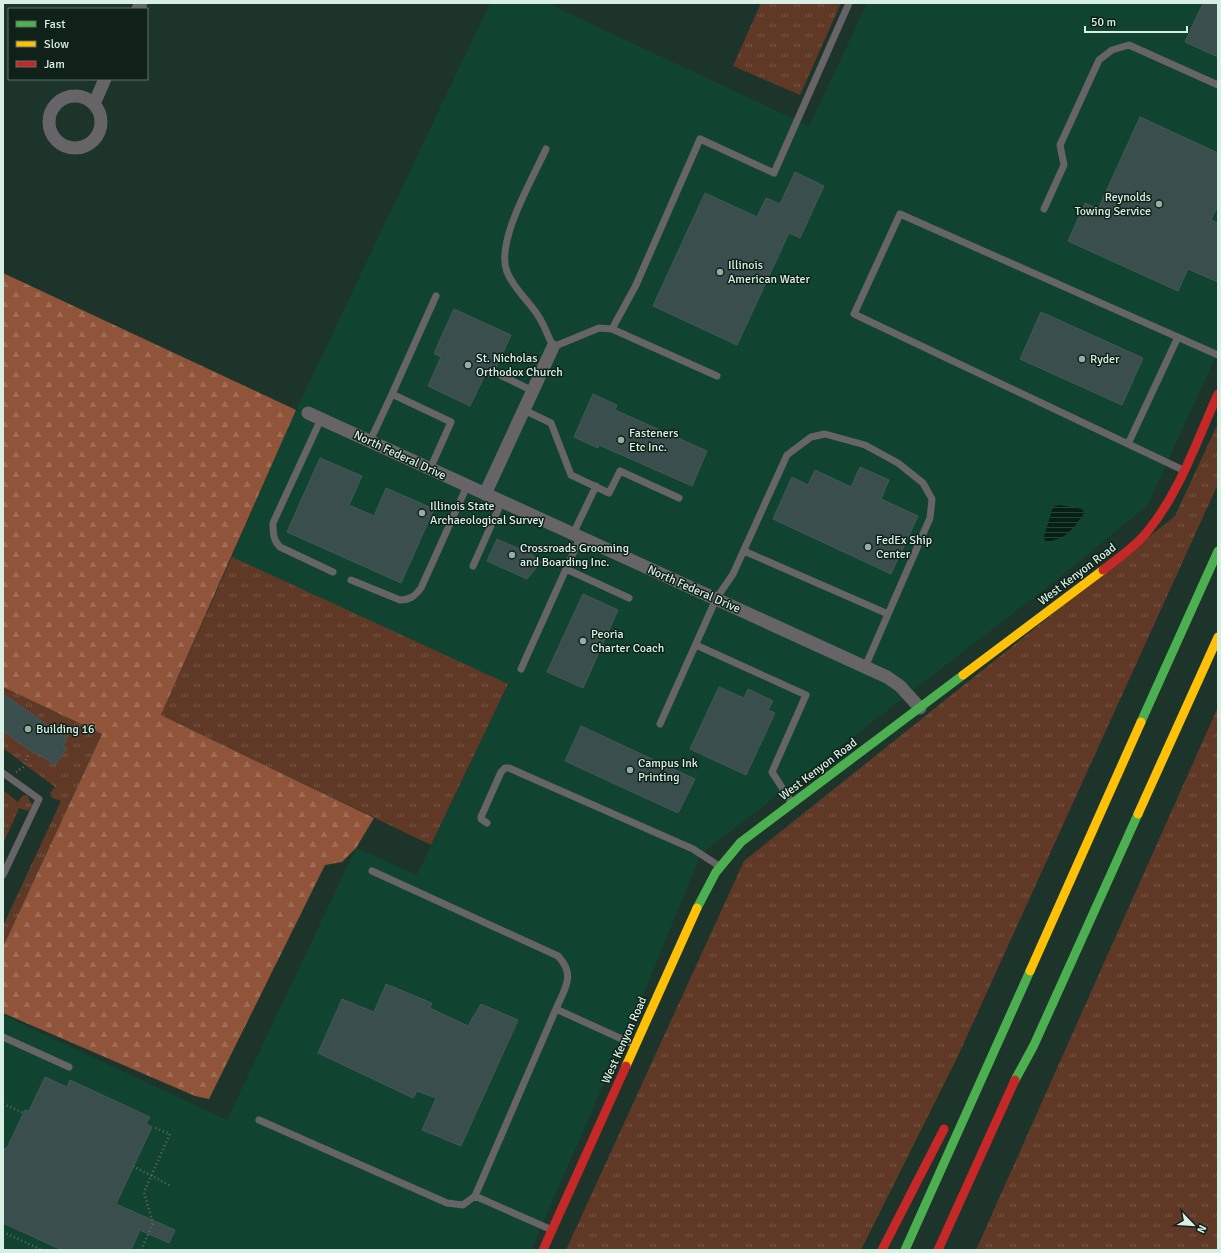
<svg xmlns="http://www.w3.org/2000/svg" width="1221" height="1253" font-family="Signika,sans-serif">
  <defs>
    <pattern id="grass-tufts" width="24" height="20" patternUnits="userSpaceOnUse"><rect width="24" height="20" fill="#603926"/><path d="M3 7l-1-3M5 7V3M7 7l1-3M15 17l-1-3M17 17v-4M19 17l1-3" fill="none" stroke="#765645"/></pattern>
    <pattern id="forest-firs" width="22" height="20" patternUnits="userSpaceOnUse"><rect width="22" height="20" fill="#90543a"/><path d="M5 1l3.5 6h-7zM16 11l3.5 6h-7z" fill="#9f6d56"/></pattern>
    <pattern id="water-rules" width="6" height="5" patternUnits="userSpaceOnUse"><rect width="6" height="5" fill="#052014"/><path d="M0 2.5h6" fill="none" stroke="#294136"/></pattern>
  </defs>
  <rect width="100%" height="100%" fill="#1c342a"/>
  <path fill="#104430" d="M490,3H547L809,126L867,3H1218V352L1147,506L1055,581L701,854L650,978L531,1250H3V1015L227,1120L356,848L417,875L508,685L232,557L296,410Z"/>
  <path fill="url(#grass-tufts)" d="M761,3H841L800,95L733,66Z
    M1218,423V484L957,1058L861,1250H566L744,861L1175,516Z
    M232,557L508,684L431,845L161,715Z
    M3,687L102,734L3,947V926L61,801L52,798L50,793L55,787L3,748Z
    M1218,707V1250H976Z
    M3,790L18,802L23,795H27L32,805L28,811L19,808L3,844Z"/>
  <path fill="url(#forest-firs)" d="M3,273L296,410L161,715L374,818L356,848L342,862L325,865L209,1099L195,1096L3,1013V947L102,734L3,687Z"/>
  <path fill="url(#water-rules)" d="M1059,505L1082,509L1084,513C1075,527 1064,542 1045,541L1044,536L1053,507Z"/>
  <path fill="#3a4f4d" stroke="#435857" d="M1203,3H1218V57L1185,42Z
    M1140,117L1218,153V205L1211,220L1218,223V282L1188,269L1178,291L1068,241L1085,203L1098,209Z
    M795,172L824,186L800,238L789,233L737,345L653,306L705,193L757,217L766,198L780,204Z
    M454,309L511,335L496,368L490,369L489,377L485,375L470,406L428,386L441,357L435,354V351Z
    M1041,312L1143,358L1122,405L1020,359Z
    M593,394L617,405L615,410L707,451L692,486L599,445L598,448L574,437Z
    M320,458L362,476L349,505L374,516L386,488L434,509L401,583L287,532Z
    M860,467L889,480L881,499L918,516L891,574L773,519L792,477L808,485L815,470L851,487Z
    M497,539L522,550L524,548L541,562L527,579L487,561Z
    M583,594L618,610L583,688L547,672Z
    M719,687L744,698L748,689L773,701L768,710L775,713L746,775L690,749Z
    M3,694L67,739L63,746L67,748L55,765L36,752L35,754L3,731Z
    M581,726L695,779L678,813L565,761Z
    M386,984L432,1003L430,1008L468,1026L481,1004L518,1020L461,1146L422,1130L436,1098L417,1091L413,1098L318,1053L342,999L374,1012Z
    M45,1077L67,1087L70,1080L150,1117L146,1124L152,1127L116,1204L175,1230L169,1243L140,1230L131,1250H62L3,1223V1149L7,1148L25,1110L29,1111Z"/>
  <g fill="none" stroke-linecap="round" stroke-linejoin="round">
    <path stroke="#636a67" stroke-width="2.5" stroke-dasharray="1 3" stroke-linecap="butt" d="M16,772L23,767L29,753
      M3,1104L24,1113
      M133,1166L171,1186
      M3,1232L42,1250
      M141,1250L153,1223L144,1192L170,1134L155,1128"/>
    <path stroke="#666466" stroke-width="7" d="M546,149C533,178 495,242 507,272C514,289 527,299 537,314C544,324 548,336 553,347L599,328L612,329L717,376
      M1044,209L1064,165L1060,145L1099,60L1112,50L1129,45L1218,85
      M612,329L636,285L700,139L774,173L849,3
      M494,372L533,391
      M524,410L551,423L571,475L609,493L620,471L679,498
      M321,419L273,523C273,533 273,540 280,547L333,572
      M370,441L392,394
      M1128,444L1178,337
      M430,469L451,422L392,394L436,296
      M1183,470L854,314L900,214L1218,355
      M573,534L596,486
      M744,551L888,614
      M473,566L502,501
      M566,569L629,598
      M351,580L400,600C410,600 415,596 421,588L467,486
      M696,645L806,695L772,772L792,803
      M521,669L580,538
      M660,724L716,599L733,574L787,455L811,437L825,434L865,445L898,463L923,483L932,499L930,518L865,667
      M3,773L39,799L3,875
      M487,823L481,819V817L501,772L505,768H509L693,849L719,866
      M372,871L558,956C576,975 565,988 556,1009L475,1196
      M556,1009L635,1045
      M3,1037L69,1067
      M259,1120L447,1203L463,1205L475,1196L552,1230"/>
    <path stroke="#666466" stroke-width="13" d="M138,9L141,3
      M49 122a26 26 0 1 1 52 0a26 26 0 1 1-52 0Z
      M94,104L105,79
      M308,413L887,677L900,686L920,708
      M485,494L553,347"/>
    <path stroke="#4caf50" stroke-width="9" d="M1141,722L1218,551
      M697,908L716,872L741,842L963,675
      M1015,1080L1034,1045L1138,814
      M905,1250L1030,971"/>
    <path stroke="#ffc107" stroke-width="9" d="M963,675L1103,570
      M1138,814L1218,637
      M1030,971L1141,722
      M626,1066L697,908"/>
    <path stroke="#c62828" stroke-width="9" d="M1103,570C1118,558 1135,547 1147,532C1180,492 1197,440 1218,394
      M543,1250L626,1066
      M882,1250L944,1129
      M938,1250L1015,1080"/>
  </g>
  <g fill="#96aea2" stroke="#0f2119" stroke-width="1.5">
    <circle cx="1159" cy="204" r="4"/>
    <circle cx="720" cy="272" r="4"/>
    <circle cx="1082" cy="359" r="4"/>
    <circle cx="468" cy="365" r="4"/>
    <circle cx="621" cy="440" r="4"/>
    <circle cx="422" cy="513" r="4"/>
    <circle cx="868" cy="547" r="4"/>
    <circle cx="512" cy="555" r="4"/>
    <circle cx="583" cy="641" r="4"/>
    <circle cx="28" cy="729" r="4"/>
    <circle cx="630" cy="770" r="4"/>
  </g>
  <g text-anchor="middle" stroke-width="3" stroke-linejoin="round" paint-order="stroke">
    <g font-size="12" fill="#d8efe3" stroke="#0f2119" text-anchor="start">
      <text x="1151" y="201" text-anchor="end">Reynolds<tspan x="1151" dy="14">Towing Service</tspan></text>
      <text x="728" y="269">Illinois<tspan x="728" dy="14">American Water</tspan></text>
      <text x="476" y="362">St. Nicholas<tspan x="476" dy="14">Orthodox Church</tspan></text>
      <text x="1090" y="363">Ryder</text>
      <text x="629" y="437">Fasteners<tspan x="629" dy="14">Etc Inc.</tspan></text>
      <text x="430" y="510">Illinois State<tspan x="430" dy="14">Archaeological Survey</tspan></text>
      <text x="876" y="544">FedEx Ship<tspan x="876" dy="14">Center</tspan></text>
      <text x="520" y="552">Crossroads Grooming<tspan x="520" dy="14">and Boarding Inc.</tspan></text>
      <text x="591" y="638">Peoria<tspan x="591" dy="14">Charter Coach</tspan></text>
      <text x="36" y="733">Building 16</text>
      <text x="638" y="767">Campus Ink<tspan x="638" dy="14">Printing</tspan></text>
    </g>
    <g font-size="12" fill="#d8efe3" stroke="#0f2119">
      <text transform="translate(400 455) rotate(25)" y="4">North Federal Drive</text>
      <text transform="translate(1077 574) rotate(-37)" y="4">West Kenyon Road</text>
      <text transform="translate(694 589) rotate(24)" y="4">North Federal Drive</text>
      <text transform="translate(818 769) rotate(-37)" y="4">West Kenyon Road</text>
      <text transform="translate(624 1040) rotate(-66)" y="4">West Kenyon Road</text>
    </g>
  </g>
  <rect width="1221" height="1253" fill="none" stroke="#d8efe3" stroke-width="8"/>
  <rect x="8" y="8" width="140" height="72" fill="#0f2119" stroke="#5f736a"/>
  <rect x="16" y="21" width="20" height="6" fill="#4caf50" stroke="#5f736a"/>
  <text x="44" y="28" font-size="12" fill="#d8efe3">Fast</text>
  <rect x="16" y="41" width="20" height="6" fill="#ffc107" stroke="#5f736a"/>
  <text x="44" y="48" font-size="12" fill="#d8efe3">Slow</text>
  <rect x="16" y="61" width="20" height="6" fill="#c62828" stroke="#5f736a"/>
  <text x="44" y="68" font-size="12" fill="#d8efe3">Jam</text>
  <g transform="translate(1193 1225) rotate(115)" stroke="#0f2119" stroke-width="3" paint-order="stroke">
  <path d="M0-3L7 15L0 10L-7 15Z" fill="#d8efe3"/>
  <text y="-6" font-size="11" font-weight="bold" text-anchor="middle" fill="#d8efe3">N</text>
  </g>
  <path d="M1085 26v6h102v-6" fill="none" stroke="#d8efe3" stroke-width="2"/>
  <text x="1091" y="26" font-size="12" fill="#d8efe3" stroke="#0f2119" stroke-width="3" paint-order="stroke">50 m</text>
</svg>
